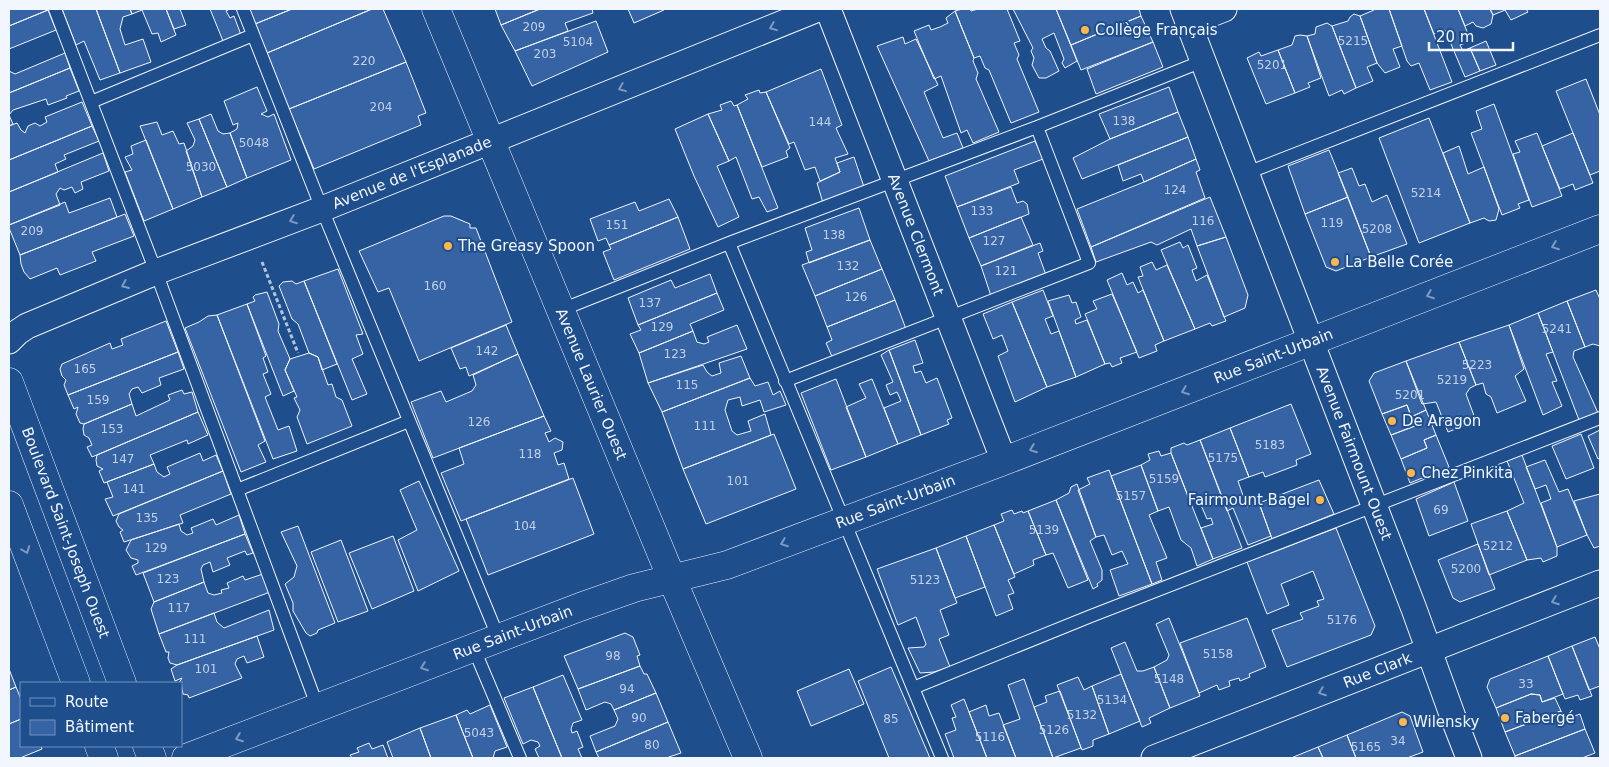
<svg xmlns="http://www.w3.org/2000/svg" width="1609" height="767" font-family="'DejaVu Sans',sans-serif">
  <rect width="100%" height="100%" fill="#1f4e8c"/>
  <path fill="#3563a3" stroke="#f2f6ff" d="M9,9H48V10L9,26Z
    M62,9H96L120,73L100,80L84,41L76,45Z
    M96,9H130L132,14L123,17L120,29L125,45L143,39L151,62L120,73Z
    M130,9H166L176,35L161,42L158,33L152,34L142,10L132,14Z
    M166,9H180L186,25L174,29Z
    M210,9H230L226,11L230,18L234,16L241,35L223,41Z
    M249,9H292L255,24Z
    M292,9H372L267,53L255,24Z
    M372,9H383L406,62L289,109L267,53Z
    M495,9H540L501,25Z
    M540,9H592L593,13L565,23L568,31L515,51L501,25Z
    M628,9H663L664,10L634,23Z
    M962,9H970L971,11L978,9H1007L1020,41L1014,43L1019,55L1017,59L1039,112L1011,123L989,70L985,68L980,56L974,58L955,11Z
    M1013,9H1056L1077,61L1065,68L1062,63L1064,59L1054,33L1042,39L1046,48L1050,51L1059,71L1046,78H1039L1032,65L1034,58L1031,51L1033,48Z
    M1056,9H1139L1141,16L1071,45Z
    M1374,9H1389L1402,46L1393,49L1400,67L1385,73L1377,63L1360,16L1374,10Z
    M1389,9H1424L1452,82L1430,90L1419,63L1411,66L1407,61Z
    M1424,9H1458L1468,34L1465,36L1468,42L1460,45L1463,51L1470,48L1480,71L1465,77L1445,30L1434,34Z
    M1458,9H1490L1493,15L1491,24L1483,28L1476,26L1473,22L1465,26Z
    M1490,9H1526L1528,12L1511,20L1505,10L1493,15Z
    M48,10L56,30L9,49V26Z
    M955,11L974,58L973,61L978,73L976,79L999,132L973,143L967,130L961,133L941,76L934,79L914,31L929,25L931,30L940,27L948,23L946,18Z
    M1354,14L1360,16L1377,63L1367,67L1373,81L1356,88L1332,26L1348,21L1350,17Z
    M1141,16L1153,42L1081,70L1071,45Z
    M596,21L608,52L532,86L515,51Z
    M1327,23L1332,26L1356,88L1344,94L1342,90L1329,96L1307,36L1315,34L1316,27Z
    M1300,35L1307,36L1321,78L1308,83L1310,87L1295,93L1278,50L1292,45L1295,36Z
    M903,37L905,44L916,39L938,85L924,92L943,138L957,133L963,148L929,161L877,46Z
    M1486,41L1496,65L1480,71L1470,48Z
    M1153,42L1163,67L1096,94L1087,69Z
    M1278,50L1295,93L1266,104L1247,58L1259,52L1261,56Z
    M65,53L70,68L9,93V71L15,74Z
    M406,62L426,113L418,116L421,125L314,169L289,109Z
    M70,68L79,91L66,96L67,98L48,105L46,99L13,110L9,115L13,124L9,126V93Z
    M821,69L842,125L836,128L848,154L835,158L840,172L820,181L815,167L805,170L794,142L789,144L766,92Z
    M1586,79L1600,115V171L1590,175L1556,91Z
    M257,87L267,111L261,114L268,117L274,114L291,160L247,178L230,133L237,129L238,123L233,125L224,101Z
    M1169,87L1178,112L1110,139L1099,114Z
    M759,90L760,93L766,92L790,148L786,151L788,157L762,167L737,105L748,99L745,95Z
    M731,101L734,106L737,105L778,208L767,212L759,197L752,199L736,157L729,161L708,114L722,110L720,105Z
    M82,102L92,126L9,160V126L17,123L21,130L25,133L28,126L35,123L40,126L47,122L45,117Z
    M1494,104L1529,200L1518,204L1520,208L1502,215L1471,133L1482,129L1476,111Z
    M1178,112L1188,137L1082,179L1073,158L1110,139Z
    M211,114L218,131L223,134L230,133L247,178L227,187L199,119Z
    M708,114L729,161L717,166L739,217L718,227L694,176L675,129Z
    M1429,118L1470,223L1419,243L1379,138Z
    M199,119L227,187L202,197L186,151L193,146L195,140L187,123Z
    M157,122L162,135L173,131L179,144L184,143L202,197L173,209L140,126Z
    M92,126L99,141L64,155L66,159L55,164L58,172L9,192V160Z
    M1537,133L1562,196L1532,207L1513,154L1520,152L1515,141Z
    M1573,133L1593,183L1575,190L1573,184L1560,189L1542,146Z
    M1188,137L1196,159L1144,182L1141,174L1123,181L1118,165Z
    M146,140L173,209L144,221L125,172L132,170L125,157L133,154L131,146Z
    M1035,141L1043,159L1014,170L1019,183L957,207L945,176Z
    M1459,146L1468,174L1484,167L1499,209L1496,220L1489,221L1484,218L1470,223L1443,153Z
    M1329,150L1348,197L1305,214L1288,166Z
    M103,153L109,171L81,182L83,189L75,193L72,187L64,190L60,188L56,194L60,205L9,225V192Z
    M854,157L864,187L823,203L817,183L840,172L837,163Z
    M1196,159L1200,170L1196,172L1205,198L1091,247L1077,209L1144,182Z
    M1352,168L1359,186L1365,184L1372,202L1387,195L1407,244L1371,257L1338,173Z
    M1011,187L1017,203L1023,201L1027,204L1029,214L969,238L957,207Z
    M1210,197L1226,237L1197,246L1191,229L1157,245L1151,242L1096,262L1091,247Z
    M1348,197L1371,257L1336,271L1326,267L1305,214Z
    M110,198L117,217L20,255L9,228V225L65,202L69,213Z
    M669,199L678,217L609,245L606,238L598,241L590,219L635,202L639,211Z
    M859,208L870,240L809,263L806,252L812,250L805,228Z
    M125,214L134,236L92,252L96,261L60,275L57,268L30,279L24,272L21,264L20,255Z
    M444,216H451L470,224V228H476L512,322L419,361L389,288L378,292L359,251Z
    M678,217L690,249L614,280L603,252L611,249L609,245Z
    M1021,217L1033,245L981,266L969,238Z
    M1226,237L1248,295L1245,308L1224,317L1197,246Z
    M870,240L882,269L815,296L802,265Z
    M1180,242L1183,248L1188,245L1197,268L1192,270L1196,281L1207,275L1226,321L1212,326L1210,323L1195,329L1161,250Z
    M1040,243L1043,251L1038,253L1046,275L991,296L981,266Z
    M1152,262L1156,270L1167,265L1195,329L1164,341L1138,277L1143,276L1140,267Z
    M338,269L363,334L356,335L363,354L352,359L367,394L352,400L304,281Z
    M882,269L895,300L827,327L815,296Z
    M1122,273L1127,285L1133,282L1138,293L1143,290L1164,341L1155,345L1157,351L1139,358L1107,280Z
    M710,274L717,293L638,325L628,298L671,280L675,288Z
    M292,281L296,284L304,281L337,364L322,370L318,357L309,353L298,324L292,319L279,286L283,282Z
    M1043,290L1053,316L1045,319L1051,334L1059,331L1076,377L1047,387L1012,302Z
    M1596,290L1600,299V346L1593,344L1585,347L1567,301Z
    M267,292L279,324L278,331L290,359L285,370L294,391L283,396L247,304L255,301L253,297L255,295Z
    M717,293L724,310L690,324L693,331L639,353L630,334L641,330L638,325Z
    M1112,294L1137,352L1120,358L1122,363L1112,367L1110,363L1105,364L1085,314L1097,309L1093,301Z
    M1069,295L1072,303L1076,302L1081,317L1075,320L1076,324L1087,320L1105,364L1076,377L1048,301Z
    M895,300L906,329L833,359L826,343L832,340L827,327Z
    M1567,301L1585,347L1574,351L1573,357L1598,413L1579,420L1538,313Z
    M1012,302L1047,387L1015,402L998,356L1008,351L1002,335L993,339L983,314Z
    M247,304L266,356L263,358L268,372L263,374L271,394L265,397L278,430L289,426L297,451L273,459L217,315Z
    M1538,313L1553,352L1546,354L1557,381L1552,382L1562,406L1543,415L1509,325Z
    M217,315L265,441L258,445L266,462L241,472L185,328L199,322L208,316Z
    M166,321L178,352L68,395L64,385L66,380L62,376L60,369L62,364L110,343L112,349L123,345L121,339Z
    M506,325L518,354L469,376L466,367L460,369L451,348Z
    M737,325L747,349L648,383L639,353L693,331L697,342L704,344L709,342L707,337Z
    M1509,325L1524,369L1515,376L1526,401L1497,413L1491,397L1486,394L1483,383L1476,385L1459,342Z
    M915,340L923,363L913,366L915,373L921,371L926,383L937,378L952,418L947,420L949,424L921,435L889,350Z
    M1459,342L1476,385L1470,388L1466,394L1476,421L1448,432L1436,402L1422,404L1406,361Z
    M889,350L921,435L898,444L884,408L901,401L897,392L890,395L886,385L893,382L881,355Z
    M178,352L184,369L159,378L161,385L142,393L138,387L132,389L129,394L132,404L84,424L80,423L76,414L78,407L74,409L68,395Z
    M309,353L318,357L328,385L332,384L336,397L342,400L352,426L307,444L297,417L300,410L294,398L297,397L285,370L290,359Z
    M518,354L544,416L433,458L411,402L441,391L446,402L472,391L476,385L473,375Z
    M741,356L750,378L662,412L648,383L703,365L707,372L712,376L721,373L719,363Z
    M1406,361L1426,410L1411,417L1407,405L1382,414L1369,381L1374,373Z
    M750,378L755,386L768,382L773,395L780,391L786,405L764,412L760,400L742,406L740,397L728,400L725,410L732,431L737,435L751,431L748,421L765,414L771,435L683,469L662,412Z
    M836,379L866,457L831,470L801,393Z
    M872,379L898,444L866,457L846,407L866,398L859,384Z
    M182,390L184,394L192,392L198,412L92,457L87,447L92,445L89,438L84,435L83,429L84,424L132,404L136,416L170,400L168,395Z
    M1291,404L1311,454L1296,460L1297,465L1265,477L1263,472L1249,477L1230,428Z
    M1407,405L1415,426L1391,435L1382,414Z
    M1426,410L1436,435L1424,440L1427,448L1401,459L1391,435L1415,426L1411,417Z
    M198,412L208,435L188,444L187,440L150,455L154,464L104,483L99,471L103,469L97,466L96,460L97,455Z
    M544,416L551,431L545,433L549,442L555,438L563,442L562,450L554,453L558,465L564,463L569,479L461,521L441,473L464,464L459,448Z
    M1230,428L1249,477L1238,481L1247,507L1259,503L1271,536L1248,545L1233,508L1227,511L1200,440Z
    M1600,430V458L1598,459L1588,436Z
    M774,434L796,489L706,524L683,469Z
    M1581,434L1594,468L1566,479L1552,446Z
    M1436,435L1449,467L1410,483L1401,459L1427,448L1424,440Z
    M1200,440L1242,548L1213,559L1201,528L1213,524L1211,518L1207,519L1197,496L1189,499L1171,453V448L1184,443L1187,445Z
    M1159,451L1161,456L1171,453L1213,559L1197,566L1191,548L1181,540L1169,507L1158,511L1141,465L1150,460L1148,454Z
    M200,453L203,461L216,455L223,471L113,516L105,499L113,497L107,482L154,464L157,472L164,477L170,474L167,467Z
    M1522,455L1557,547V556L1543,562L1541,558L1527,560L1507,511L1524,503L1507,461Z
    M1545,460L1559,492L1568,489L1587,535L1557,547L1541,503L1551,499L1546,485L1535,489L1526,467Z
    M1141,465L1158,511L1149,515L1167,558L1156,562L1162,580L1152,584L1111,476Z
    M1109,470L1152,584L1119,596L1110,570L1128,564L1122,551L1112,555L1104,535L1096,537L1078,490L1090,484L1087,478Z
    M223,471L231,494L180,515L183,523L124,542L120,532L123,530L119,527L116,521L119,514Z
    M573,478L594,534L488,575L466,519Z
    M1319,480L1334,514L1272,539L1259,503Z
    M419,481L459,571L418,591L398,540L417,530L400,490Z
    M1454,482L1468,521L1429,536L1416,499Z
    M1077,484L1096,537L1090,541L1102,570V580L1097,584L1098,586L1093,589L1056,500L1069,493L1071,487Z
    M1600,494V546L1594,548L1587,535L1574,501Z
    M1056,500L1088,580L1068,588L1053,553L1046,555L1028,511Z
    M1012,510L1014,514L1022,511L1023,513L1028,511L1046,555L1033,560L1034,565L1014,574L994,525L1004,521L1001,514Z
    M1507,511L1527,560L1489,575L1471,524Z
    M239,515L245,534L136,575L132,566L138,563V560L131,558L126,550L131,540L179,524L181,531L187,535L193,533L191,528L213,519L216,525Z
    M994,525L1015,577L1008,580L1014,593L1008,595L1013,609L996,616L966,536Z
    M298,526L335,623L318,630L317,633L310,636L306,633L293,611V603L285,584L294,577L297,566L281,532Z
    M1336,528L1375,626L1371,635L1287,667L1272,630L1303,619L1300,613L1319,606L1317,601L1324,599L1313,571L1281,584L1289,605L1267,614L1247,562Z
    M245,534L253,553L247,555L245,551L227,558L230,565L213,572L210,562L203,565L201,569L204,582L154,602L143,573Z
    M393,536L414,591L372,609L349,553Z
    M966,536L985,587L955,598L936,548Z
    M341,540L368,611L338,622L311,552Z
    M1478,544L1495,589L1460,602L1453,598L1438,560Z
    M936,548L957,603L940,610L949,635L939,639L950,667L934,672L920,673L908,648L924,647L926,644L916,617L898,625L877,569Z
    M263,574L270,592L159,634L151,609L154,602L204,582L208,593L214,595L222,593L221,590L229,588L227,583L243,576L245,580Z
    M269,610L274,630L177,665L170,663L168,658L169,652H166L159,634L214,613L217,622L224,628Z
    M1169,618L1200,696L1170,708L1154,667L1167,660L1169,655L1156,624Z
    M1247,618L1266,667L1249,674L1250,677L1240,681L1239,678L1229,681L1230,686L1219,690L1217,685L1199,693L1180,643Z
    M625,633L633,637L640,655L637,656L640,666L578,689L564,656Z
    M257,636L264,657L247,663L244,656L237,659L235,664L242,678L189,698L188,695L183,694L181,683H179L182,678L175,681L171,669L177,665Z
    M1595,637L1600,649V686L1589,690L1572,646Z
    M1125,642L1137,671H1143L1154,667L1170,708L1149,718L1151,723L1142,727L1111,648Z
    M1572,646L1592,696L1580,700L1578,695L1565,699L1548,656Z
    M1548,656L1563,694L1542,702L1540,695L1531,694L1496,708L1487,687L1490,679Z
    M640,666L644,674H647L656,693L614,710L611,704L605,702L586,710L578,689Z
    M891,667L930,758H889L858,681Z
    M9,669L16,687L9,690Z
    M849,669L864,704L811,726L797,691Z
    M1121,674L1140,721L1109,734L1092,686Z
    M563,675L582,720L573,723L571,729L572,733L577,731L583,747L578,749L582,758H562L533,687Z
    M1078,677L1084,690L1092,686L1109,734L1093,740V746L1082,750L1057,685Z
    M1024,679L1034,707L1053,758H1016L1003,725L1020,719L1008,685Z
    M16,687L21,699V719L9,724V690Z
    M533,687L562,758H539L535,749L540,746L538,742L531,740L523,744L504,698Z
    M1060,691L1081,748L1053,758L1034,707L1047,702L1045,696Z
    M656,693L668,722L596,752L590,736L615,726L618,719L614,710Z
    M1531,694L1540,695L1542,702L1555,698L1561,711L1505,732L1496,708Z
    M964,699L969,712L987,758H954L945,734L956,730L952,718L956,717L951,705Z
    M490,705L507,747L495,751L493,758H473L456,715L467,710L470,714Z
    M986,705L989,716L999,713L1016,758H987L969,712Z
    M1561,711L1564,720L1580,714L1585,729L1515,756L1505,732Z
    M1402,712L1410,716L1423,752L1407,758H1356L1347,735Z
    M456,715L473,758H431L420,728Z
    M21,719V746H41L42,749L20,758H9V724Z
    M668,722L681,753L666,758H599L596,752Z
    M420,728L431,758H393L387,742Z
    M1585,729L1595,753L1582,758H1515V756Z
    M1347,735L1356,758H1323L1318,747Z
    M369,743L372,749L383,745L388,758H352L350,755L359,752L357,748Z
    M1318,747L1323,758H1291Z"/>
  <g fill="none" stroke-linecap="round" stroke-linejoin="round">
    <defs>
      <path id="lane" d="M55,9L156,272L318,708
        M243,9L322,209L499,639
        M91,102L253,35
        M1247,173L1600,35
        M729,243L942,758
        M561,310L729,243L1037,127L1203,61
        M785,381L1089,263L1037,127
        M237,490L409,421
        M474,649L520,758
        M913,688L1091,616L1600,418"/>
      <g id="street">
        <path id="s1" d="M828,9L1004,461"/>
        <path id="s2" d="M1183,9L1414,609L1453,717L1469,758"/>
        <path d="M1188,23L1224,9"/>
        <path id="s3" d="M9,341L18,332L27,326L156,272L322,209L818,9"/>
        <path id="s4" d="M1154,758L1600,583"/>
      </g>
      <g id="secondary">
        <path id="s5" d="M436,9L672,579L748,758"/>
        <path id="s6" d="M9,382L122,683"/>
        <path d="M9,505L76,683"/>
        <path d="M99,746L104,758"/>
        <path d="M147,746L152,758"/>
        <path id="s7" d="M186,758L580,607L634,588L727,565L1004,461L1600,229"/>
      </g>
    </defs>
    <use href="#lane" stroke="#f2f6ff" stroke-width="14"/>
    <use href="#street" stroke="#f2f6ff" stroke-width="27"/>
    <use href="#secondary" stroke="#f2f6ff" stroke-width="29"/>
    <path stroke="#b3c4dc" stroke-width="3" stroke-dasharray="4 2.5" stroke-linecap="butt" d="M262,262L298,353"/>
    <use href="#lane" stroke="#1f4e8c" stroke-width="12"/>
    <use href="#street" stroke="#1f4e8c" stroke-width="25"/>
    <use href="#secondary" stroke="#1f4e8c" stroke-width="28"/>
  </g>
  <defs><path id="oneway-chevron" d="M-2-3.5L2.5 0L-2 3.5" fill="none" stroke-width="1.6" stroke-linecap="round" stroke-linejoin="round" transform="scale(1.25)"/></defs>
  <g stroke="#7e9ac0">
    <use href="#oneway-chevron" transform="translate(773 27) rotate(158)"/>
    <use href="#oneway-chevron" transform="translate(622 88) rotate(158)"/>
    <use href="#oneway-chevron" transform="translate(293 220) rotate(159)"/>
    <use href="#oneway-chevron" transform="translate(1555 246) rotate(159)"/>
    <use href="#oneway-chevron" transform="translate(125 285) rotate(157)"/>
    <use href="#oneway-chevron" transform="translate(1430 295) rotate(159)"/>
    <use href="#oneway-chevron" transform="translate(1185 391) rotate(159)"/>
    <use href="#oneway-chevron" transform="translate(1033 449) rotate(159)"/>
    <use href="#oneway-chevron" transform="translate(784 543) rotate(159)"/>
    <use href="#oneway-chevron" transform="translate(26 550) rotate(69)"/>
    <use href="#oneway-chevron" transform="translate(1555 601) rotate(159)"/>
    <use href="#oneway-chevron" transform="translate(424 667) rotate(159)"/>
    <use href="#oneway-chevron" transform="translate(1322 692) rotate(159)"/>
    <use href="#oneway-chevron" transform="translate(239 738) rotate(159)"/>
  </g>
  <g fill="#ffb74d" stroke="#1f4e8c" stroke-width="2">
    <circle cx="1085" cy="30" r="5"/>
    <circle cx="448" cy="246" r="5"/>
    <circle cx="1335" cy="262" r="5"/>
    <circle cx="1392" cy="421" r="5"/>
    <circle cx="1411" cy="473" r="5"/>
    <circle cx="1320" cy="500" r="5"/>
    <circle cx="1505" cy="718" r="5"/>
    <circle cx="1403" cy="722" r="5"/>
  </g>
  <g text-anchor="middle" stroke-width="4" stroke-linejoin="round" paint-order="stroke">
    <g font-size="12" fill="#c3d1e8">
      <text x="534" y="31">209</text>
      <text x="1353" y="45">5215</text>
      <text x="578" y="46">5104</text>
      <text x="545" y="58">203</text>
      <text x="364" y="65">220</text>
      <text x="1272" y="69">5201</text>
      <text x="381" y="111">204</text>
      <text x="1124" y="125">138</text>
      <text x="820" y="126">144</text>
      <text x="254" y="147">5048</text>
      <text x="201" y="171">5030</text>
      <text x="1175" y="194">124</text>
      <text x="1426" y="197">5214</text>
      <text x="982" y="215">133</text>
      <text x="1203" y="225">116</text>
      <text x="1332" y="227">119</text>
      <text x="617" y="229">151</text>
      <text x="1377" y="233">5208</text>
      <text x="32" y="235">209</text>
      <text x="834" y="239">138</text>
      <text x="994" y="245">127</text>
      <text x="848" y="270">132</text>
      <text x="1006" y="275">121</text>
      <text x="435" y="290">160</text>
      <text x="856" y="301">126</text>
      <text x="650" y="307">137</text>
      <text x="662" y="331">129</text>
      <text x="1557" y="333">5241</text>
      <text x="487" y="355">142</text>
      <text x="675" y="358">123</text>
      <text x="1477" y="369">5223</text>
      <text x="85" y="373">165</text>
      <text x="1452" y="384">5219</text>
      <text x="687" y="389">115</text>
      <text x="1410" y="399">5201</text>
      <text x="98" y="404">159</text>
      <text x="479" y="426">126</text>
      <text x="705" y="430">111</text>
      <text x="112" y="433">153</text>
      <text x="1270" y="449">5183</text>
      <text x="530" y="458">118</text>
      <text x="1223" y="462">5175</text>
      <text x="123" y="463">147</text>
      <text x="1164" y="483">5159</text>
      <text x="738" y="485">101</text>
      <text x="134" y="493">141</text>
      <text x="1131" y="500">5157</text>
      <text x="1441" y="514">69</text>
      <text x="147" y="522">135</text>
      <text x="525" y="530">104</text>
      <text x="1044" y="534">5139</text>
      <text x="1498" y="550">5212</text>
      <text x="156" y="552">129</text>
      <text x="1466" y="573">5200</text>
      <text x="168" y="583">123</text>
      <text x="925" y="584">5123</text>
      <text x="179" y="612">117</text>
      <text x="1342" y="624">5176</text>
      <text x="195" y="643">111</text>
      <text x="1218" y="658">5158</text>
      <text x="613" y="660">98</text>
      <text x="206" y="673">101</text>
      <text x="1169" y="683">5148</text>
      <text x="1526" y="688">33</text>
      <text x="627" y="693">94</text>
      <text x="1112" y="704">5134</text>
      <text x="1082" y="719">5132</text>
      <text x="639" y="722">90</text>
      <text x="891" y="723">85</text>
      <text x="1054" y="734">5126</text>
      <text x="479" y="737">5043</text>
      <text x="990" y="741">5116</text>
      <text x="1398" y="745">34</text>
      <text x="652" y="749">80</text>
      <text x="1366" y="751">5165</text>
    </g>
    <g font-size="15" fill="#f2f6ff" stroke="#1f4e8c" text-anchor="start">
      <text x="1095" y="35">Collège Français</text>
      <text x="458" y="251">The Greasy Spoon</text>
      <text x="1345" y="267">La Belle Corée</text>
      <text x="1402" y="426">De Aragon</text>
      <text x="1421" y="478">Chez Pinkita</text>
      <text x="1310" y="505" text-anchor="end">Fairmount Bagel</text>
      <text x="1515" y="723">Fabergé</text>
      <text x="1413" y="727">Wilensky</text>
    </g>
    <g font-size="15" fill="#f2f6ff" stroke="#1f4e8c">
      <text dy="5" stroke="none"><textPath href="#s3" startOffset="438">Avenue de l'Esplanade</textPath></text>
      <text dy="5" stroke="none"><textPath href="#s1" startOffset="242">Avenue Clermont</textPath></text>
      <text dy="5" stroke="none"><textPath href="#s7" startOffset="1160">Rue Saint-Urbain</textPath></text>
      <text dy="5" stroke="none"><textPath href="#s5" startOffset="406">Avenue Laurier Ouest</textPath></text>
      <text dy="5" stroke="none"><textPath href="#s2" startOffset="476">Avenue Fairmount Ouest</textPath></text>
      <text dy="5" stroke="none"><textPath href="#s7" startOffset="755">Rue Saint-Urbain</textPath></text>
      <text dy="5" stroke="none"><textPath href="#s6" startOffset="161">Boulevard Saint-Joseph Ouest</textPath></text>
      <text dy="5" stroke="none"><textPath href="#s7" startOffset="350">Rue Saint-Urbain</textPath></text>
      <text dy="5" stroke="none"><textPath href="#s4" startOffset="240">Rue Clark</textPath></text>
    </g>
  </g>
  <rect width="1609" height="767" fill="none" stroke="#f2f6ff" stroke-width="20"/>
  <rect x="20" y="682" width="162" height="65" fill="#1f4e8c" stroke="#7391ba"/>
  <rect x="30" y="698" width="25" height="8" fill="#1f4e8c" stroke="#7391ba"/>
  <text x="65" y="707" font-size="15" fill="#f2f6ff">Route</text>
  <rect x="30" y="720" width="25" height="15" fill="#3563a3" stroke="#7391ba"/>
  <text x="65" y="732" font-size="15" fill="#f2f6ff">Bâtiment</text>
  <path d="M1429 42v8h84v-8" fill="none" stroke="#f2f6ff" stroke-width="2.5"/>
  <text x="1436" y="42" font-size="15" fill="#f2f6ff" stroke="#1f4e8c" stroke-width="4" paint-order="stroke">20 m</text>
</svg>
